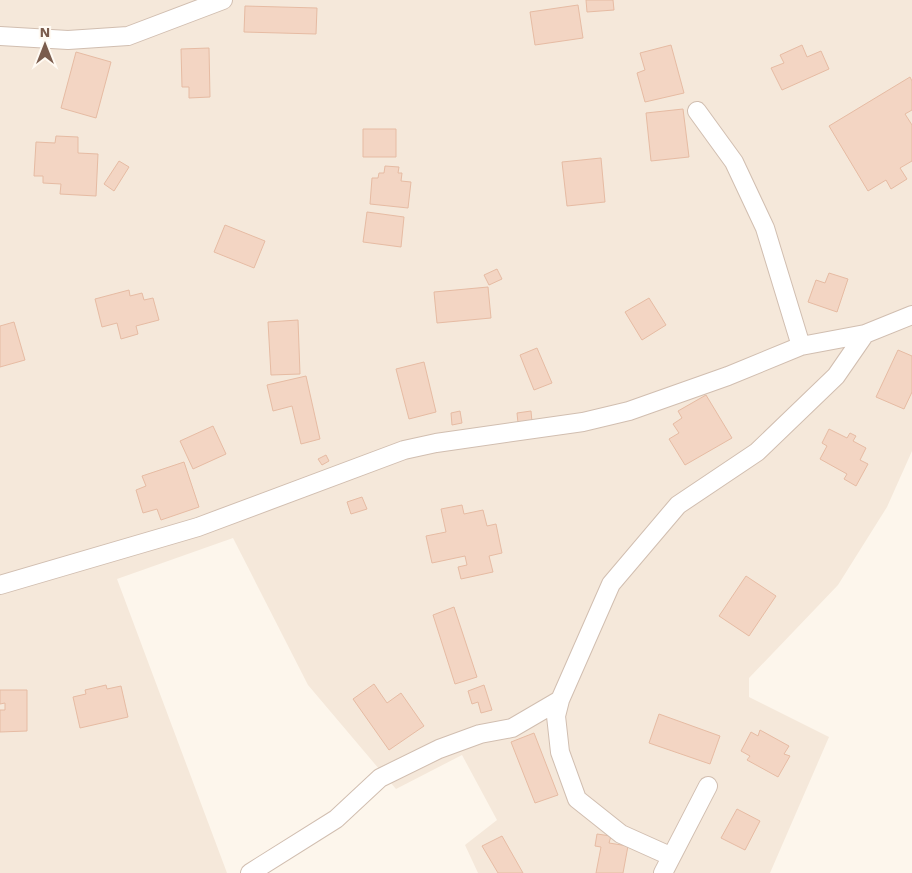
<svg xmlns="http://www.w3.org/2000/svg" width="912" height="873" font-family="'Work Sans',sans-serif">
  <rect width="100%" height="100%" fill="#fdf6ec"/>
  <path fill="#f5e8da" d="M0,0H912V451L887,507L838,585L749,678V697L829,737L770,873H478L465,845L497,820L462,755L396,789L308,685L233,538L117,579L227,873H0Z"/>
  <path fill="#f3d5c3" stroke="#e6bba3" d="M586,0H613L614,10L587,12Z
    M578,5L583,38L535,45L530,12Z
    M245,6L317,8L316,34L244,32Z
    M671,45L684,93L645,102L637,73L645,70L640,53Z
    M802,45L807,57L821,51L829,69L782,90L771,68L784,63L780,55Z
    M209,48L210,97L189,98V87H182L181,49Z
    M76,52L111,62L96,118L61,108Z
    M910,77L912,81V110L905,114L912,125V161L900,168L907,179L891,189L886,180L868,191L829,126Z
    M683,109L689,157L651,161L646,113Z
    M363,129H396V157H363Z
    M56,136L78,137V153L98,154L96,196L60,194L61,184L43,183V176H34L36,142L55,143Z
    M601,158L605,202L567,206L562,162Z
    M119,161L129,167L114,191L104,184Z
    M385,166L399,167L398,173H402L401,181L411,182L408,208L370,204L372,178H378L379,173H384Z
    M367,212L404,217L401,247L363,242Z
    M225,225L265,241L254,268L214,252Z
    M497,269L502,279L489,285L484,275Z
    M829,273L848,279L837,312L808,302L816,280L825,283Z
    M488,287L491,318L437,323L434,292Z
    M129,290L130,296L142,293L144,300L153,298L159,320L136,326L138,334L121,339L117,323L102,327L95,299Z
    M649,298L666,325L642,340L625,312Z
    M298,320L300,374L271,375L268,322Z
    M14,322L25,360L0,367V326Z
    M537,348L552,383L534,390L520,355Z
    M898,350L912,356V392L904,409L876,397Z
    M424,362L436,412L409,419L396,369Z
    M306,376L320,439L301,444L292,406L273,411L267,385Z
    M706,395L732,438L685,465L669,439L679,433L673,424L682,418L678,411Z
    M460,411L462,423L452,425L451,413Z
    M531,411L532,422L518,423L517,413Z
    M213,426L226,454L193,469L180,441Z
    M829,429L847,438L850,433L856,436L853,441L866,448L860,460L868,464L856,486L844,479L847,474L820,459L827,446L822,443Z
    M326,455L329,461L322,465L318,459Z
    M184,462L199,507L161,520L157,509L143,513L136,490L146,486L142,476Z
    M362,497L367,509L351,514L347,502Z
    M462,505L464,514L483,510L487,526L496,524L502,553L489,556L493,572L461,579L458,567L467,565L465,556L432,563L426,536L446,532L441,509Z
    M746,576L776,596L749,636L719,616Z
    M454,607L477,677L455,684L433,615Z
    M374,684L387,703L401,693L424,726L389,750L353,699Z
    M106,685L107,689L121,686L128,717L80,728L73,697L86,694L85,690Z
    M484,685L492,710L481,713L478,702L472,704L468,691Z
    M0,690H27V731L0,732V710H5V703L0,704Z
    M659,714L720,736L710,764L649,743Z
    M760,730L789,746L784,754L790,756L778,777L747,760L750,756L741,751L751,732L758,736Z
    M534,733L558,795L535,803L511,742Z
    M737,809L760,821L745,850L721,838Z
    M597,834L611,836L609,843L628,846L623,873H596L601,847L595,846Z
    M502,836L523,873H498L482,846Z"/>
  <g fill="none" stroke-linecap="round" stroke-linejoin="round">
    <defs>
      <path id="street" d="M0,36L68,40L128,36L223,0
        M697,111L734,162L765,228L801,346
        M0,585L198,527L404,450L436,443L583,422L629,411L728,376L801,346L865,334L912,315
        M670,856L621,834L577,799L560,752L556,716L560,700L611,584L678,505L757,452L836,376L865,334
        M250,873L336,819L380,778L439,749L480,734L512,728L560,700
        M663,873L708,786"/>
    </defs>
    <use href="#street" stroke="#d1beb0" stroke-width="20"/>
    <use href="#street" stroke="#fff" stroke-width="18"/>
  </g>
  <g transform="translate(45 45)" stroke="#fffaf3" stroke-width="4" paint-order="stroke">
  <path d="M0-4L9 19L0 12L-9 19Z" fill="#7a5c4d"/>
  <text y="-8" font-size="14" font-weight="bold" text-anchor="middle" fill="#7a5c4d">N</text>
  </g>
</svg>
